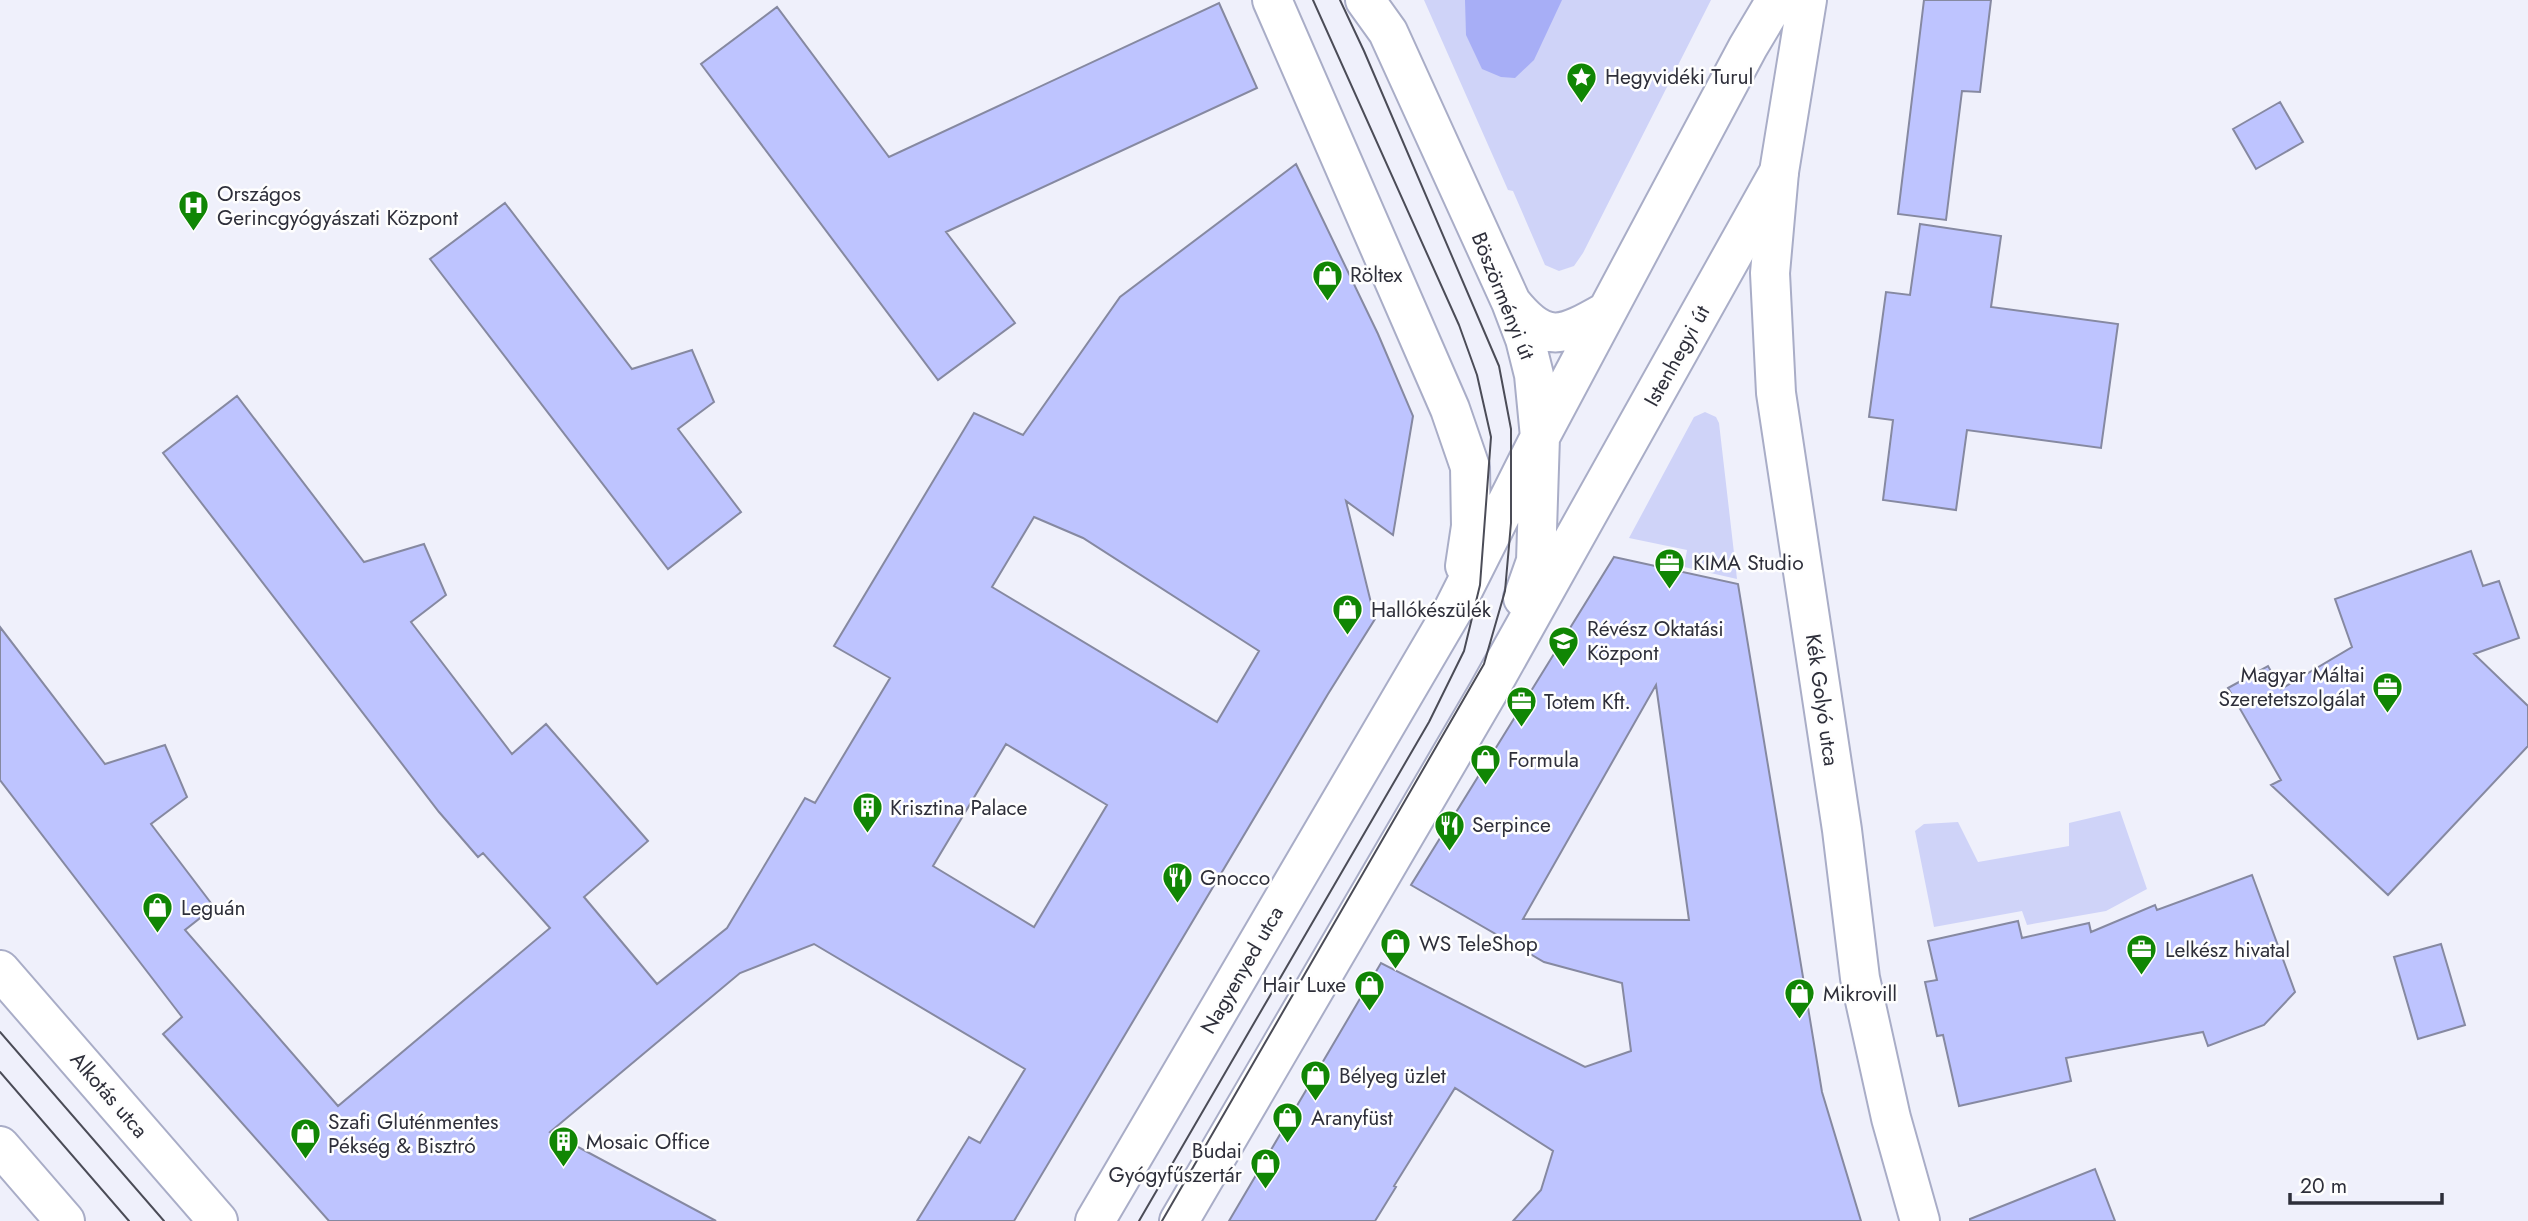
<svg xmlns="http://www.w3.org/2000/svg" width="2528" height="1221" font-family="Jost,sans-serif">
  <rect width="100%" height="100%" fill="#eff0fb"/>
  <path fill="#cfd3f8" d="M1424,0H1711L1583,253L1574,266L1559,271L1545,265L1513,191L1508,190Z
    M1705,412L1716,417L1719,423L1737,579L1684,567L1687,550L1629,538L1694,417Z
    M2120,811L2147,889L2106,911L2027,925L2022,911L1934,927L1915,831L1924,824L1958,822L1978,862L2069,846V823Z"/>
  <path fill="#a7aef6" d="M1465,0H1562L1534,60L1515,78L1501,77L1482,69L1466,35Z"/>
  <path fill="#bec4ff" stroke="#8689a1" stroke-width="2" fill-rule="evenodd" d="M1924,0H1991L1980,92L1962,91L1946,220L1898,214Z
    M1219,3L1257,88L946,232L1015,323L938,380L701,64L777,7L889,157Z
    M2280,102L2303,142L2256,169L2233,129Z
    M1296,164L1378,334L1413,416L1393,535L1346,501L1375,619L1328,694L1014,1221H917L969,1137L980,1143L1025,1069L814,944L740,973L550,1132L716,1221H329L163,1034L182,1017L0,780V627L105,764L165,745L187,797L151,824L214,907L185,930L338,1106L550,928L483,853L478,857L439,812L163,453L237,396L364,562L424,544L446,595L411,622L512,754L546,724L648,841L584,897L657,984L727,928L805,798L815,803L890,678L834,646L974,413L1023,435L1120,297ZM1034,517L1083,538L1259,651L1217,722L992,587ZM1006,744L1107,805L1034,927L933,866Z
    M505,203L632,369L692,350L714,402L678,429L741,512L668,569L430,259Z
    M1920,224L2001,236L1991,307L2118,324L2101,448L1967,430L1956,510L1883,500L1893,420L1869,417L1886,292L1910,295Z
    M2471,551L2483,586L2499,581L2519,638L2474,654L2528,706V746L2388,895L2271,785L2281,780L2228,688L2268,666L2281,689L2352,647L2335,599Z
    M1614,557L1738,584L1822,1092L1861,1221H1513L1541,1190L1553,1151L1455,1088L1394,1186L1396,1187L1375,1221H1229L1381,963L1585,1067L1631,1051L1622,983L1544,962L1411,885ZM1656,685L1689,920L1523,919Z
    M2252,875L2295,992L2264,1025L2208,1046L2203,1032L2066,1058L2071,1081L1959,1106L1943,1035L1937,1036L1925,982L1937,980L1928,941L2018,921L2022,938L2089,923L2091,932L2155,905L2157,910Z
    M2441,944L2465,1025L2418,1039L2394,957Z
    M2095,1169L2115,1221H1970V1219Z"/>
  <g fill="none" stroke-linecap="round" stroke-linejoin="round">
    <defs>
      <path id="minor" d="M1779,172L1770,273L1776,393L1842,830L1860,978L1891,1118L1920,1221"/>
      <path id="tertiary" d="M1272,0L1450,409L1470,467L1471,526L1465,566
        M1365,0L1388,32L1511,302L1525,339L1534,375L1540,437L1536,561L1523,598
        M1511,302C1546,346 1563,336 1607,311
        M1095,1221L1453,610L1540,437L1748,47L1776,0
        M1179,1221L1488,692L1779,172L1807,0"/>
      <path id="secondary" d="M0,970L218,1221
        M0,1146L65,1221"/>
    </defs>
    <use href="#minor" stroke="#a9adc7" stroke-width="42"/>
    <use href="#tertiary" stroke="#a9adc7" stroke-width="42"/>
    <use href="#secondary" stroke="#a9adc7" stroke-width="42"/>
    <use href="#minor" stroke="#fff" stroke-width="38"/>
    <use href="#tertiary" stroke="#fff" stroke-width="38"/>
    <use href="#secondary" stroke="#fff" stroke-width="38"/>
    <path stroke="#4b4c57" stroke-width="2" d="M0,1032L164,1221
      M0,1072L129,1221
      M1139,1221L1429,722L1464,651L1480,585L1491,437L1477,375L1459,325L1313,0
      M1162,1221L1484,664L1505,591L1511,523V429L1499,366L1364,51L1340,0"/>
  </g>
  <defs>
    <symbol id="sight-pin" viewBox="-11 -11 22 30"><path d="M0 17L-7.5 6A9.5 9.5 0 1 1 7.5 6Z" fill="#108604" stroke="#fefefe"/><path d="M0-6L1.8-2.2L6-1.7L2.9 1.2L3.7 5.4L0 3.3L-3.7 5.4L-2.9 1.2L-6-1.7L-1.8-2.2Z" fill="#fff"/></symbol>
    <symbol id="hospital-pin" viewBox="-11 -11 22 30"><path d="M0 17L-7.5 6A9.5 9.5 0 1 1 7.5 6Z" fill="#108604" stroke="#fefefe"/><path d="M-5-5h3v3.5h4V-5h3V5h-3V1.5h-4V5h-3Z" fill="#fff"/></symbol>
    <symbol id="shop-pin" viewBox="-11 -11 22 30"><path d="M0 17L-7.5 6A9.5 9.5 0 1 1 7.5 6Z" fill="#108604" stroke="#fefefe"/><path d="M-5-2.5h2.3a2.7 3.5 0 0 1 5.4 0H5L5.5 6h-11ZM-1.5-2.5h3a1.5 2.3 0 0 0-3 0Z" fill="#fff"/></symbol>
    <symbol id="office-pin" viewBox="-11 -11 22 30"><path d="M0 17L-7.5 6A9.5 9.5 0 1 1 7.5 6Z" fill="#108604" stroke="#fefefe"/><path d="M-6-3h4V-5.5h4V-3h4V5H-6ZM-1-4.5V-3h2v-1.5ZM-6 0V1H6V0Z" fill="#fff"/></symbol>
    <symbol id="school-pin" viewBox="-11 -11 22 30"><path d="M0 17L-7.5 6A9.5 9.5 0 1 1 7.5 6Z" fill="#108604" stroke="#fefefe"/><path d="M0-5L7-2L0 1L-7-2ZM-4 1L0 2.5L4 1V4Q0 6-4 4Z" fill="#fff"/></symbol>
    <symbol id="building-pin" viewBox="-11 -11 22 30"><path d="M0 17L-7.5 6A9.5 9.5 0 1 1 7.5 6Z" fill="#108604" stroke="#fefefe"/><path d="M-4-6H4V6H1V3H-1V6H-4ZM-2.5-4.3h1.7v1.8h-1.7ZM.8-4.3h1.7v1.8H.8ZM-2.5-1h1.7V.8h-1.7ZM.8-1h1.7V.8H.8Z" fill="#fff"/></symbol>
    <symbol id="restaurant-pin" viewBox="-11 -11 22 30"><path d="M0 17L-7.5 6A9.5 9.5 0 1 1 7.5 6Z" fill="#108604" stroke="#fefefe"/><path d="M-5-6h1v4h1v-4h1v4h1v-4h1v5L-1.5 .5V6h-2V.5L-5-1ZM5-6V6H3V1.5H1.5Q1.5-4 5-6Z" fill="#fff"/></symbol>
  </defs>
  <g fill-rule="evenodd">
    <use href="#sight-pin" x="1564" y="60" width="35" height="47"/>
    <use href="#hospital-pin" x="176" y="188" width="35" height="47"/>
    <use href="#shop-pin" x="1310" y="258" width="35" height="47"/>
    <use href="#office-pin" x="1652" y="546" width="35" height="47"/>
    <use href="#shop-pin" x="1330" y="592" width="35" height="47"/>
    <use href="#school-pin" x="1546" y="624" width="35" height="47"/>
    <use href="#office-pin" x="2370" y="670" width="35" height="47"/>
    <use href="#office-pin" x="1504" y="684" width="35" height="47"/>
    <use href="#shop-pin" x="1468" y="742" width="35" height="47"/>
    <use href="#building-pin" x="850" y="790" width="35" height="47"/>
    <use href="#restaurant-pin" x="1432" y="808" width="35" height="47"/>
    <use href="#restaurant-pin" x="1160" y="860" width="35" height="47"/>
    <use href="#shop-pin" x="140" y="890" width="35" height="47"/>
    <use href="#shop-pin" x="1378" y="926" width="35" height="47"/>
    <use href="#office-pin" x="2124" y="932" width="35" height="47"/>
    <use href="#shop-pin" x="1352" y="968" width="35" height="47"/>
    <use href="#shop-pin" x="1782" y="976" width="35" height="47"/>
    <use href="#shop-pin" x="1298" y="1058" width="35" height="47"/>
    <use href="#shop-pin" x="1270" y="1100" width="35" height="47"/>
    <use href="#shop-pin" x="288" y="1116" width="35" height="47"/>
    <use href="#building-pin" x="546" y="1124" width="35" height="47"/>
    <use href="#shop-pin" x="1248" y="1146" width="35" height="47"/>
  </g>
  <g text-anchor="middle" stroke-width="5" stroke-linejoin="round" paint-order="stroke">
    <g font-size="21" fill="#2e2f3a" stroke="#fefefe" text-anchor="start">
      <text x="1605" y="84">Hegyvidéki Turul</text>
      <text x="217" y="201">Országos<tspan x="217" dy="24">Gerincgyógyászati Központ</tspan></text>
      <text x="1350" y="282">Röltex</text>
      <text x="1693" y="570">KIMA Studio</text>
      <text x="1371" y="617">Hallókészülék</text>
      <text x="1587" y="636">Révész Oktatási<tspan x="1587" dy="24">Központ</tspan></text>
      <text x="2365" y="682" text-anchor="end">Magyar Máltai<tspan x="2365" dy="24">Szeretetszolgálat</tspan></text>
      <text x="1544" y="709">Totem Kft.</text>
      <text x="1508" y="767">Formula</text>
      <text x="890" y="815">Krisztina Palace</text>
      <text x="1472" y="832">Serpince</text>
      <text x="1200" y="885">Gnocco</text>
      <text x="181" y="915">Leguán</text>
      <text x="1419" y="951">WS TeleShop</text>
      <text x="2165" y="957">Lelkész hivatal</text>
      <text x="1346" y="992" text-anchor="end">Hair Luxe</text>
      <text x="1823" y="1001">Mikrovill</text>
      <text x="1339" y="1083">Bélyeg üzlet</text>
      <text x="1311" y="1125">Aranyfüst</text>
      <text x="328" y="1129">Szafi Gluténmentes<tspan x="328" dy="24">Pékség &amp; Bisztró</tspan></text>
      <text x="586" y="1149">Mosaic Office</text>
      <text x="1242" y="1158" text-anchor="end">Budai<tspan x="1242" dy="24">Gyógyfűszertár</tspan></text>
    </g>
    <g font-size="21" fill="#2e2f3a" stroke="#fefefe">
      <text transform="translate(1503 296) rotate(68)" y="7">Böszörményi út</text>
      <text transform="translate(1677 356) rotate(-61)" y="7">Istenhegyi út</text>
      <text transform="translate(1822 700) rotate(82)" y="7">Kék Golyó utca</text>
      <text transform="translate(1242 970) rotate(-60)" y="7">Nagyenyed utca</text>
      <text transform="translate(109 1095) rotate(49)" y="7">Alkotás utca</text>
    </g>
  </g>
  <path d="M2290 1193v10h152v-10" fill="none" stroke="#2e2f3a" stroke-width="3.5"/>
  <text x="2300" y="1193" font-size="21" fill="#2e2f3a" stroke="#fefefe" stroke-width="5" paint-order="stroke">20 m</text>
</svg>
